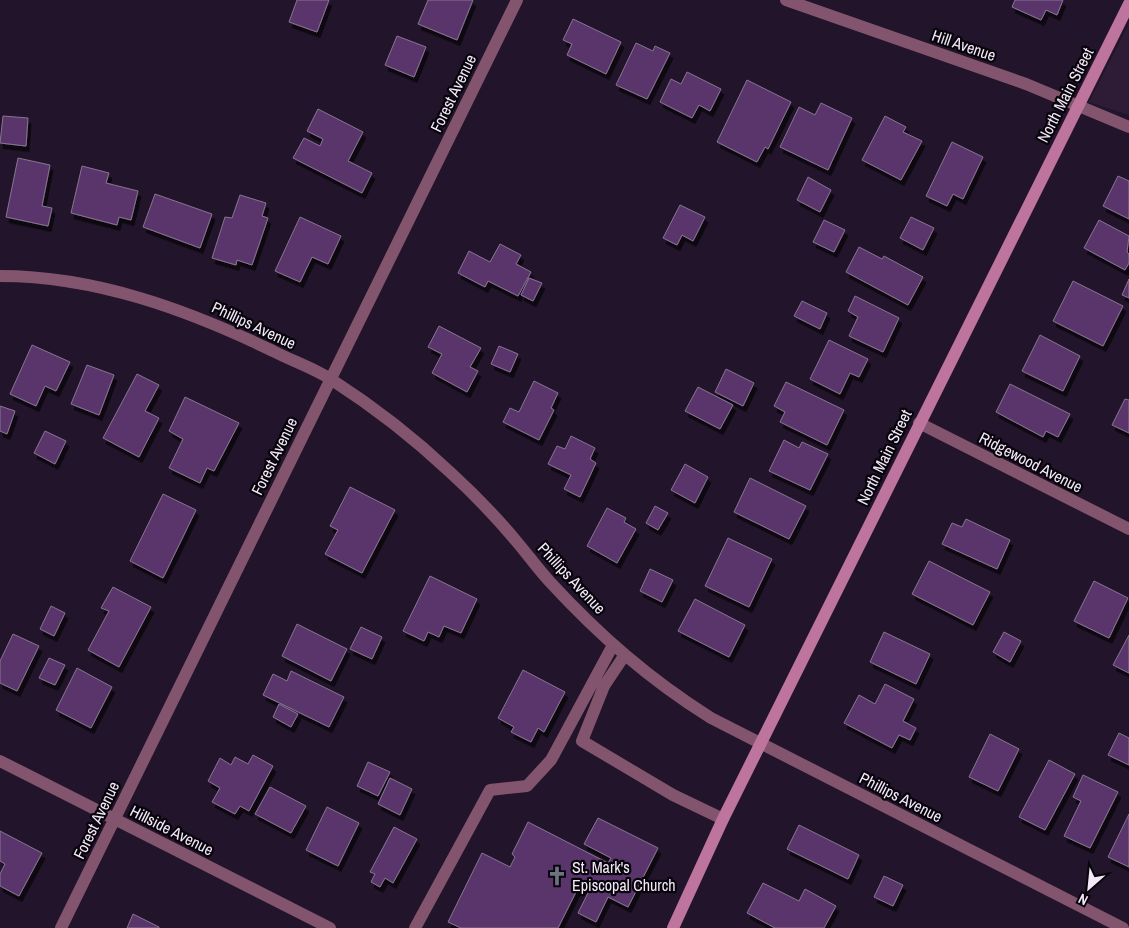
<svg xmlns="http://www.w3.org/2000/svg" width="1129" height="928" font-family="'Archivo Narrow',sans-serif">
  <defs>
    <filter id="shadow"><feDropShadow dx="3" dy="5.5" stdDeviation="0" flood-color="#0009"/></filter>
  </defs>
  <rect width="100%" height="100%" fill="#22142a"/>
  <path fill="#2e1c37" d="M1129,24V115L1089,102Z"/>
  <path fill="#5a366c" stroke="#877591" filter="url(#shadow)" d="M297,0H329L317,32L289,22Z
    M428,0H473L457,40L418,24Z
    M1015,0H1063L1057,15L1046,10L1041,20L1012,7Z
    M573,19L621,42L606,74L567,55L572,44L563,40Z
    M397,36L426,47L414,77L385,65Z
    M636,43L653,51L655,46L670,53L647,99L616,85Z
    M687,72L721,89L710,111L699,105L692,118L660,102L671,79L681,84Z
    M747,80L791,102L768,149L765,147L757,162L717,142Z
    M821,103L852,118L828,170L780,147L799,107L815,115Z
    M318,109L363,132L348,161L372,173L362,193L293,158L304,138L320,146L323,139L307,131Z
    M3,116L28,118L26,146L0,143Z
    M885,116L906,127L903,132L922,141L901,180L862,160Z
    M952,142L983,157L963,199L953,194L947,206L926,196Z
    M18,158L50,165L42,206L52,208L48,226L6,217Z
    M82,166L109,173L106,183L138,191L131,220L119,217L117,225L71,213Z
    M1118,176L1129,181V219L1103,206Z
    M808,177L831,190L820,212L797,200Z
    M155,194L212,214L200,248L143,227Z
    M240,195L266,203L262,216L268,218L252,265L237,260L236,265L212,258L225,217L232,218Z
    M680,205L705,217L693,241L682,235L677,245L663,238Z
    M300,217L341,236L328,264L312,257L300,282L275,271Z
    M911,217L934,228L923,250L900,238Z
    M824,220L845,230L834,252L813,242Z
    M1099,220L1129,236L1127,252L1129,254V263L1125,270L1084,248Z
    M500,244L521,255L516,264L531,272L518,296L488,281L485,287L458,273L469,251L490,262Z
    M859,247L882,259L884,256L923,277L908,305L846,272Z
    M529,278L542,283L533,301L521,295Z
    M1129,279V298L1122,295Z
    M1073,281L1123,306L1103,346L1053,321Z
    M855,296L899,318L883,352L849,336L858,317L848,311Z
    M802,301L827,313L820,329L794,316Z
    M439,326L481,348L470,367L478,371L467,392L432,373L442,354L428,347Z
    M1040,335L1080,356L1063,391L1022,371Z
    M829,340L868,359L859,377L850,373L840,394L810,379Z
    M32,345L70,362L56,391L45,386L36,406L10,394Z
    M499,346L518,354L510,372L491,364Z
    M87,365L114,375L99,415L71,404Z
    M726,369L754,383L743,406L715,392Z
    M137,374L159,385L145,411L159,418L139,457L103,438Z
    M534,381L558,393L551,408L554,410L539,440L503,422L510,408L519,412Z
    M786,382L844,410L827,445L780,422L785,412L774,406Z
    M1010,384L1070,414L1058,437L1046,431L1043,437L996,412Z
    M698,387L733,405L720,429L685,411Z
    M185,397L239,423L214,471L207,468L200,483L169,468L183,439L169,431Z
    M1125,399L1129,400V433L1112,425Z
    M0,406L15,411L7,434L0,431Z
    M45,431L66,441L55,464L34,453Z
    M571,436L595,448L590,459L596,463L580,497L564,489L571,475L548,464L557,446L565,449Z
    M784,440L799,448L802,442L828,454L810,490L769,471Z
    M685,464L708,477L695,503L671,490Z
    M750,478L806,506L789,539L734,512Z
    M350,487L395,510L362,573L325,554L338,530L330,526Z
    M163,494L196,510L163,578L130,561Z
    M655,506L668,513L658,530L646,523Z
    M607,508L626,518L624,522L636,529L617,563L587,546Z
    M966,519L1010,540L997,569L942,544L952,523L962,527Z
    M728,538L772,559L749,607L705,586Z
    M929,561L990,592L973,625L912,594Z
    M650,569L673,580L662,602L640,591Z
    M430,576L477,599L461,633L444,626L439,637L428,632L424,641L403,631Z
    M1094,581L1128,598L1109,638L1074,621Z
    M113,587L151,607L119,667L88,650L109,611L101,608Z
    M695,599L745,625L729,657L678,631Z
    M51,606L65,613L54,636L40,629Z
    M297,624L347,649L331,681L282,656Z
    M361,627L382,637L372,659L350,649Z
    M884,632L930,654L916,684L870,662Z
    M1004,632L1021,641L1010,662L993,652Z
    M13,634L39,646L17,691L0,683V661Z
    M1129,635V673L1113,665Z
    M49,658L65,665L55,685L39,678Z
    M77,668L112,687L91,728L56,710Z
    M523,670L565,692L544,732L538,728L531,742L511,732L514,727L498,718Z
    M291,671L344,697L329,727L263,695L273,674L287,681Z
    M885,684L914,699L903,721L916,728L910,740L899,735L892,748L844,723L859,695L875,704Z
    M279,704L298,714L291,727L273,717Z
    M1119,733L1129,738V765L1108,755Z
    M990,734L1019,749L998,791L969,777Z
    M253,755L273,766L249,811L240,806L235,814L212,802L220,788L208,781L220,758L231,765L235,757L248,764Z
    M1049,760L1075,774L1045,830L1019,817Z
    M368,762L390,772L378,796L357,786Z
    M1083,775L1118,792L1090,848L1064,836L1081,801L1073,797Z
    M390,778L412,789L400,815L378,804Z
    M270,787L306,806L291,833L255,814Z
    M327,807L359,823L338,866L306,850Z
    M1129,814V867L1108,857Z
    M598,818L658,848L628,907L608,897L596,922L578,913L589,891L579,886L558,928H461L448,922L482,853L510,867L515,857L512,854L528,822L608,863L611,858L584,844Z
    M799,825L859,855L848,879L787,849Z
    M394,827L417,839L393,883L385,878L380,887L371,882L375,874L370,872Z
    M0,831L42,853L19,896L0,886V874L5,864L0,861Z
    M884,876L903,885L893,906L874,897Z
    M763,883L799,901L805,889L836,906L824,928H775L747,913Z
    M133,914L159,927V928H127Z"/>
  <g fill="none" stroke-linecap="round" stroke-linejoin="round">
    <path stroke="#82546d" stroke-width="12" d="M624,656L604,686L582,741L673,795L723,819
      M415,928L490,790L527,786L551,760L613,645"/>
    <path stroke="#82546d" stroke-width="12" d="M786,0L1026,84L1129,127
      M0,276C96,276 188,310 273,351C292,361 314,368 332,380C374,407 415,439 451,473C474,494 497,518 517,542C528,555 538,569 550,582C600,636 649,679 711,718L1123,928
      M919,423L1129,529
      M0,761L330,928
      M61,928L517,0"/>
    <path stroke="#bd749d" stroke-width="12" d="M673,928L723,819L1129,4"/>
  </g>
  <defs>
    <symbol id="church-bare" viewBox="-9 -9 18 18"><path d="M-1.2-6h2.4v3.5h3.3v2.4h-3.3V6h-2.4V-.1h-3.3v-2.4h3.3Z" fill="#6b7280" stroke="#08040b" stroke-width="2.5" paint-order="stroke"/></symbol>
  </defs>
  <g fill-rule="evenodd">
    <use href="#church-bare" x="543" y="862" width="28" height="28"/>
  </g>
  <g text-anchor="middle" stroke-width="4.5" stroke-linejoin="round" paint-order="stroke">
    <g font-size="16" fill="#f3e9f9" stroke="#08040b">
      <text transform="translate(964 45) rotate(19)" y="6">Hill Avenue</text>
      <text transform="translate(453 93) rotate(-64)" y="6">Forest Avenue</text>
      <text transform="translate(1065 95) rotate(-63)" y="6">North Main Street</text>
      <text transform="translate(254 325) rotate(25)" y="6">Phillips Avenue</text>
      <text transform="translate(274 456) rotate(-64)" y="6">Forest Avenue</text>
      <text transform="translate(884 457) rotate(-64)" y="6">North Main Street</text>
      <text transform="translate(1031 462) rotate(27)" y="6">Ridgewood Avenue</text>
      <text transform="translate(572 578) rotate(47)" y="6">Phillips Avenue</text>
      <text transform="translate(901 797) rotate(27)" y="6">Phillips Avenue</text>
      <text transform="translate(96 820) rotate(-64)" y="6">Forest Avenue</text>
      <text transform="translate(172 830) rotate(27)" y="6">Hillside Avenue</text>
    </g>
    <g font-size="16" fill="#f3e9f9" stroke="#08040b" text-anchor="start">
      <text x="572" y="873">St. Mark's<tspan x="572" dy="18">Episcopal Church</tspan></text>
    </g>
  </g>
  <g transform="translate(1089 888) rotate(207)" stroke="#08040b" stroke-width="4" paint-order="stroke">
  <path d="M0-4L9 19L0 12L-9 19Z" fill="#f3e9f9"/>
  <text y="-8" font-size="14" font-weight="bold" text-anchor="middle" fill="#f3e9f9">N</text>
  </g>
</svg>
